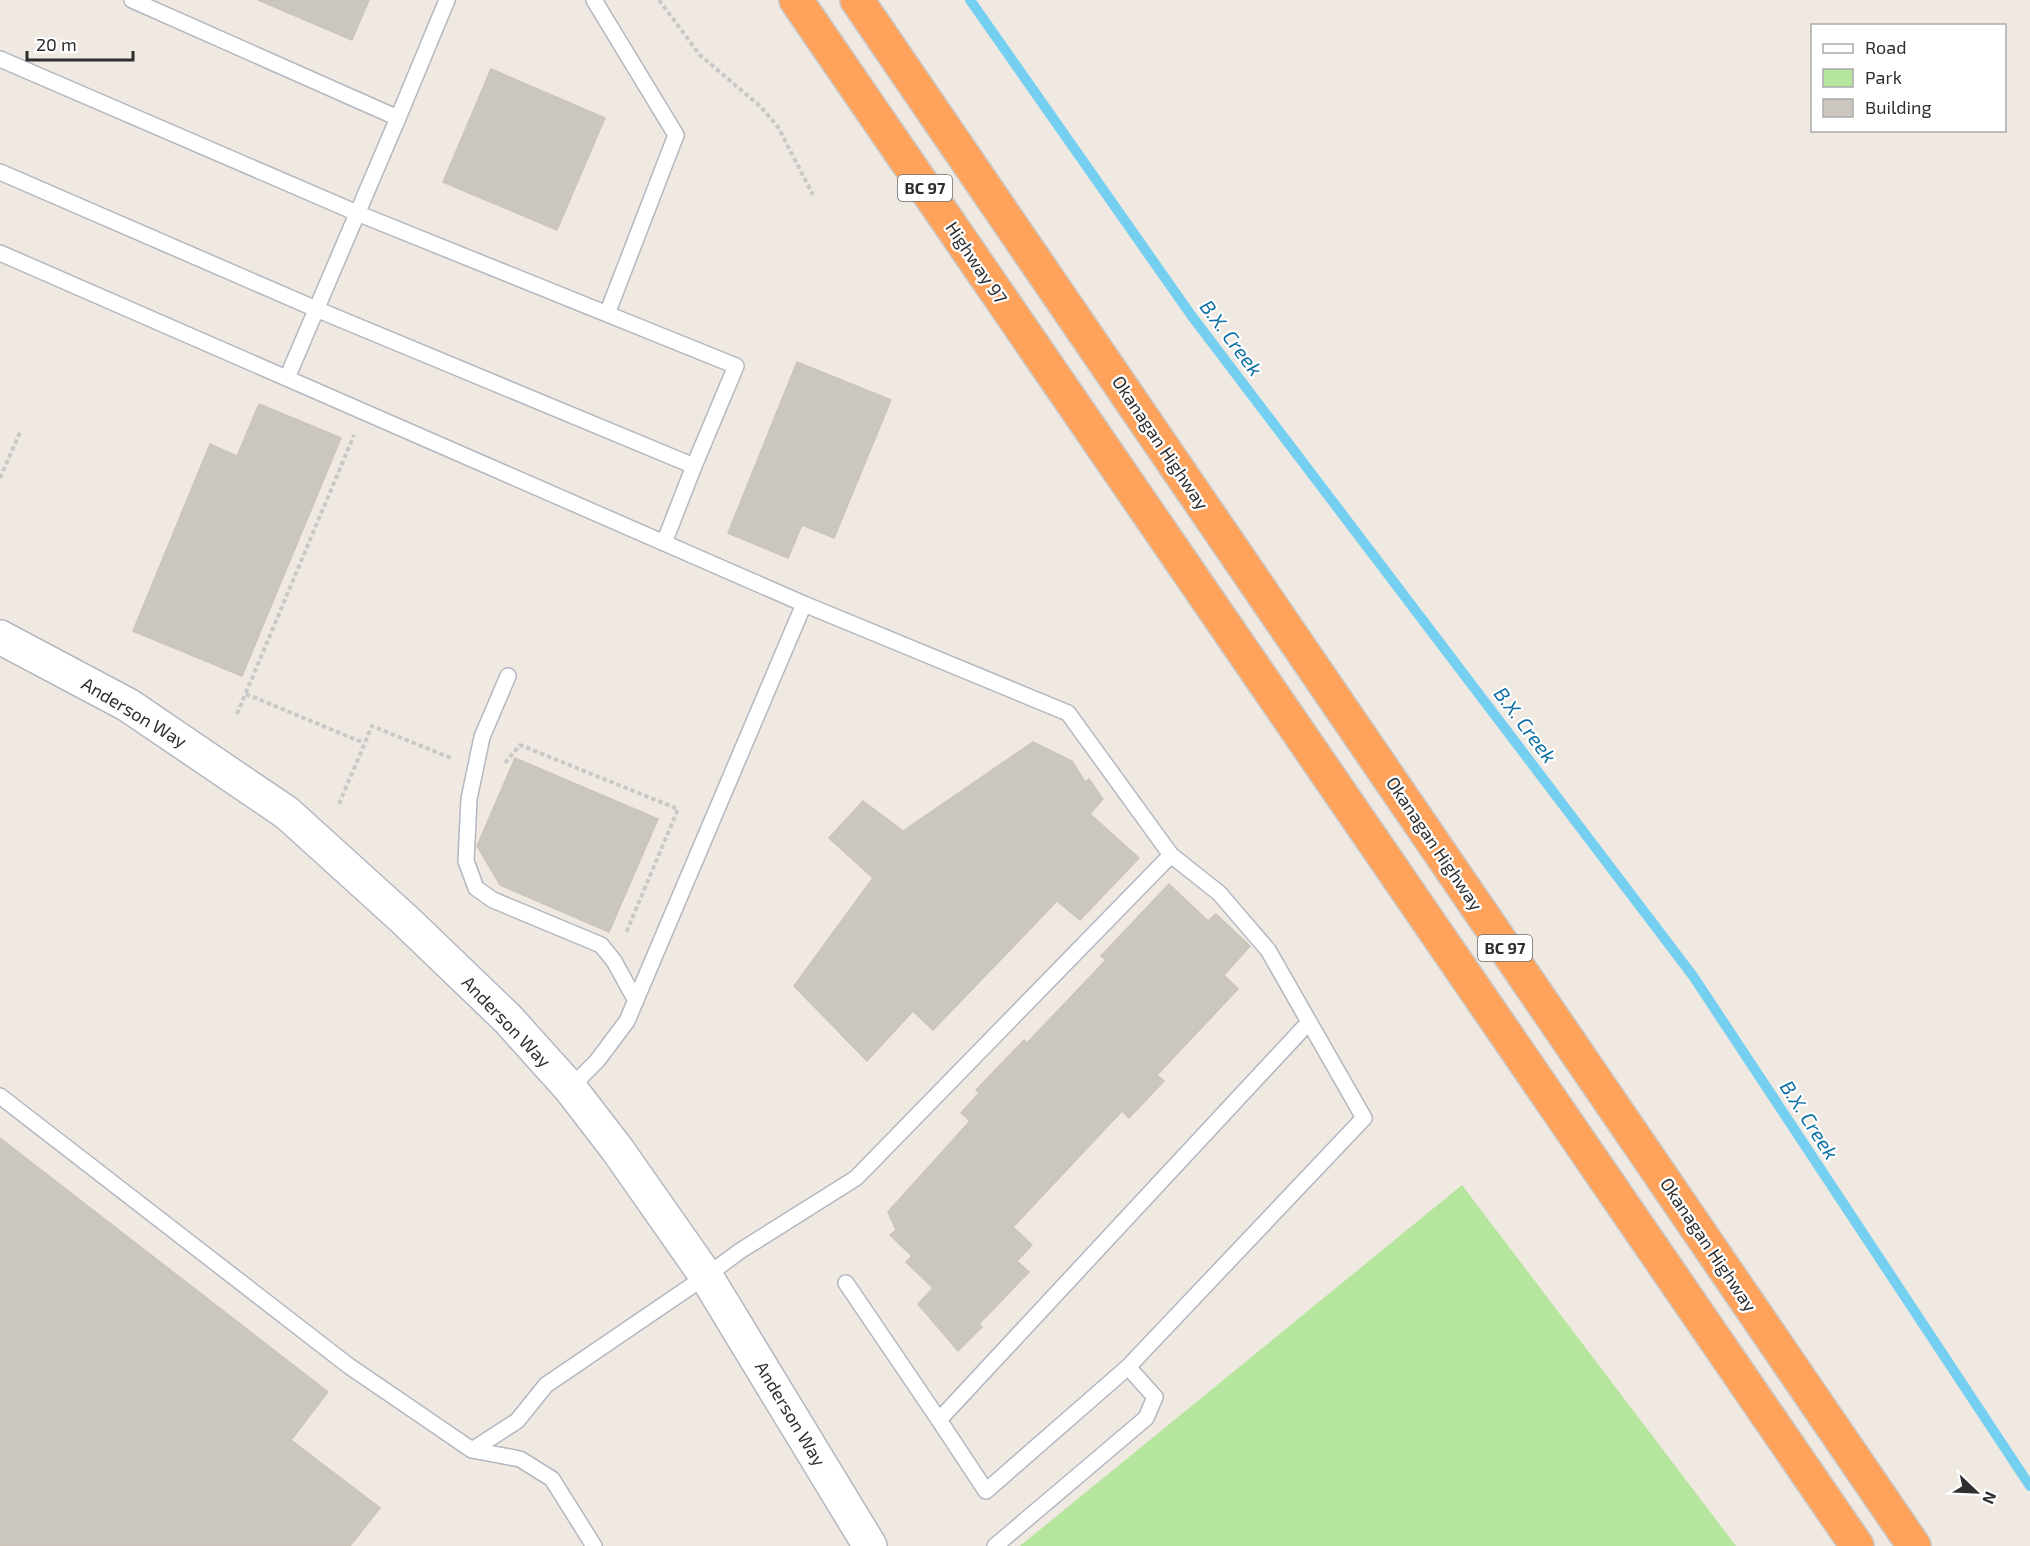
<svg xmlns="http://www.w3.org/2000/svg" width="2030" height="1546" font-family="'Exo 2',sans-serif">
  <rect width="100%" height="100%" fill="#efe9e1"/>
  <path fill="#b6e59e" d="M1462,1185L1736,1546H1020Z"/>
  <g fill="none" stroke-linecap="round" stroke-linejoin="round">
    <path stroke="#75cff0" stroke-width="10" d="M970,0L1191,315L1693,976L2030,1486"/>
  </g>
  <path fill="#cbc7bf" stroke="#cbc5ba" stroke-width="1.5" d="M258,0H369L352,40Z
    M491,69L605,118L557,230L443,182Z
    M797,362L891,400L834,538L802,525L788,558L728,533Z
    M259,404L341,438L242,676L133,631L210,444L237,456Z
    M1033,742L1072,761L1085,782L1089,779L1103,799L1090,814L1139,858L1080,920L1057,901L933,1030L913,1011L867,1061L794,986L873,878L829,838L863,801L903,831Z
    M515,758L658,819L609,932L500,885L477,846Z
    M1169,884L1208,921L1216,914L1250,946L1224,975L1238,989L1157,1075L1164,1081L1129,1118L1122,1111L1013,1227L1032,1245L1017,1261L1029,1272L979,1324L982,1327L958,1351L918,1304L933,1288L906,1262L912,1256L890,1235L896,1230L888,1212L970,1121L961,1113L979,1093L976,1090L1024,1040L1027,1043L1106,960L1101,956Z
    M0,1138L328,1392L291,1440L380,1508L350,1546H0Z"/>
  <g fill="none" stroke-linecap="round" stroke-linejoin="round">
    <defs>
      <path id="lane" d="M132,0L398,118L287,378
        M594,0L676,135L607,314
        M0,59L357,213L736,366L694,466
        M398,118L447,0
        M0,172L316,309L694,466L664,543
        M0,253L804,604L627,1021L597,1061L570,1088
        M508,676L482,737L469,799L466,861L476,888L493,900L601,945L614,961L636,1001
        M0,1096L349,1366L472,1450L517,1421L546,1385L706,1276L740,1251L856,1178L1171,855L1068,713L804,604
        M846,1283L939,1420L1309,1022
        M939,1420L986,1491L1128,1367
        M472,1450L520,1459L552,1479L594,1546
        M995,1546L1146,1418L1155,1397L1128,1367L1364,1118L1268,950L1219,893L1171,855"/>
      <path id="secondary" d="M0,637L128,705L287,813L405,920L508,1019L570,1088L617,1149L706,1276L870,1546"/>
      <path id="highway" d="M796,0L1857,1546
        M857,0L1914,1546"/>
    </defs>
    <use href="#lane" stroke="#b4b7c1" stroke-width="18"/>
    <use href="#secondary" stroke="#b4b7c1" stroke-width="36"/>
    <use href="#highway" stroke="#c9c9c9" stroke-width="36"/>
    <path stroke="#c9c9c9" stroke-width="4" stroke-dasharray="4.5 3" stroke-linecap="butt" d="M659,0L700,55L761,107L778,127L813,195
      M0,478L21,430
      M246,694L364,743
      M237,714L354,435
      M505,763L520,745L678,809L626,933
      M339,804L372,726L451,758"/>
    <use href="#lane" stroke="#fff" stroke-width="15"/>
    <use href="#secondary" stroke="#fff" stroke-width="33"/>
    <use href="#highway" stroke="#ffa35c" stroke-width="33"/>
  </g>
  <g text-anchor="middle" stroke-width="4.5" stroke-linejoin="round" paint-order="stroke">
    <g fill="#fff" stroke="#6d6d6d" stroke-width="1.5">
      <rect x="898" y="175" width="54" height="26" rx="4.5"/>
      <rect x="1478" y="935" width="54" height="26" rx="4.5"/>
    </g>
    <g font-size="16" font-weight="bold" fill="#2e2e2e">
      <text x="925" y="194">BC 97</text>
      <text x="1505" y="954">BC 97</text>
    </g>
    <g font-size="18" fill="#2e2e2e" stroke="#fff">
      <text transform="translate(976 263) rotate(56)" y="6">Highway 97</text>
      <text transform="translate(1160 443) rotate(56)" y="6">Okanagan Highway</text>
      <text transform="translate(134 713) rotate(31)" y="6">Anderson Way</text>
      <text transform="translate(1434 844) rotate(56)" y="6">Okanagan Highway</text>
      <text transform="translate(506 1022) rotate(46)" y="6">Anderson Way</text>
      <text transform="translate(1708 1245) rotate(56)" y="6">Okanagan Highway</text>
      <text transform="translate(790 1414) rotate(59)" y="6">Anderson Way</text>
    </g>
    <g font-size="20" font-style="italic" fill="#0d6fa3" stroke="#fff">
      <text transform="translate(1231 338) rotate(53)" y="7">B.X. Creek</text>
      <text transform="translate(1525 725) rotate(53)" y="7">B.X. Creek</text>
      <text transform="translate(1809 1120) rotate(57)" y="7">B.X. Creek</text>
    </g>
  </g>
  <rect x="1811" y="24" width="195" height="108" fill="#ffffff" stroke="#ababab" stroke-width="1.5"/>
  <rect x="1823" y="44" width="30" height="9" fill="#ffffff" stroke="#ababab" stroke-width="1.5"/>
  <text x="1865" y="54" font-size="18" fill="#2e2e2e">Road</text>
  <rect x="1823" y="69" width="30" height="18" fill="#b6e59e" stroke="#ababab" stroke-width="1.5"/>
  <text x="1865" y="84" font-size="18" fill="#2e2e2e">Park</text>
  <rect x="1823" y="99" width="30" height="18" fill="#cbc7bf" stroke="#ababab" stroke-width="1.5"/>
  <text x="1865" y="114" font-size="18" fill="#2e2e2e">Building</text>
  <g transform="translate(1976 1492) rotate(113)" stroke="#ffffff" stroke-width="4.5" paint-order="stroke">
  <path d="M0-4.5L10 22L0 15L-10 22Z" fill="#2e2e2e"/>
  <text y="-9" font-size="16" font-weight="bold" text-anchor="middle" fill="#2e2e2e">N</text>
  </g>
  <path d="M27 51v9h106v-9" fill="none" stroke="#2e2e2e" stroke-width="3"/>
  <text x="36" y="51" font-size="18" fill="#2e2e2e" stroke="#ffffff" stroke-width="4.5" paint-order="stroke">20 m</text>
</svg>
